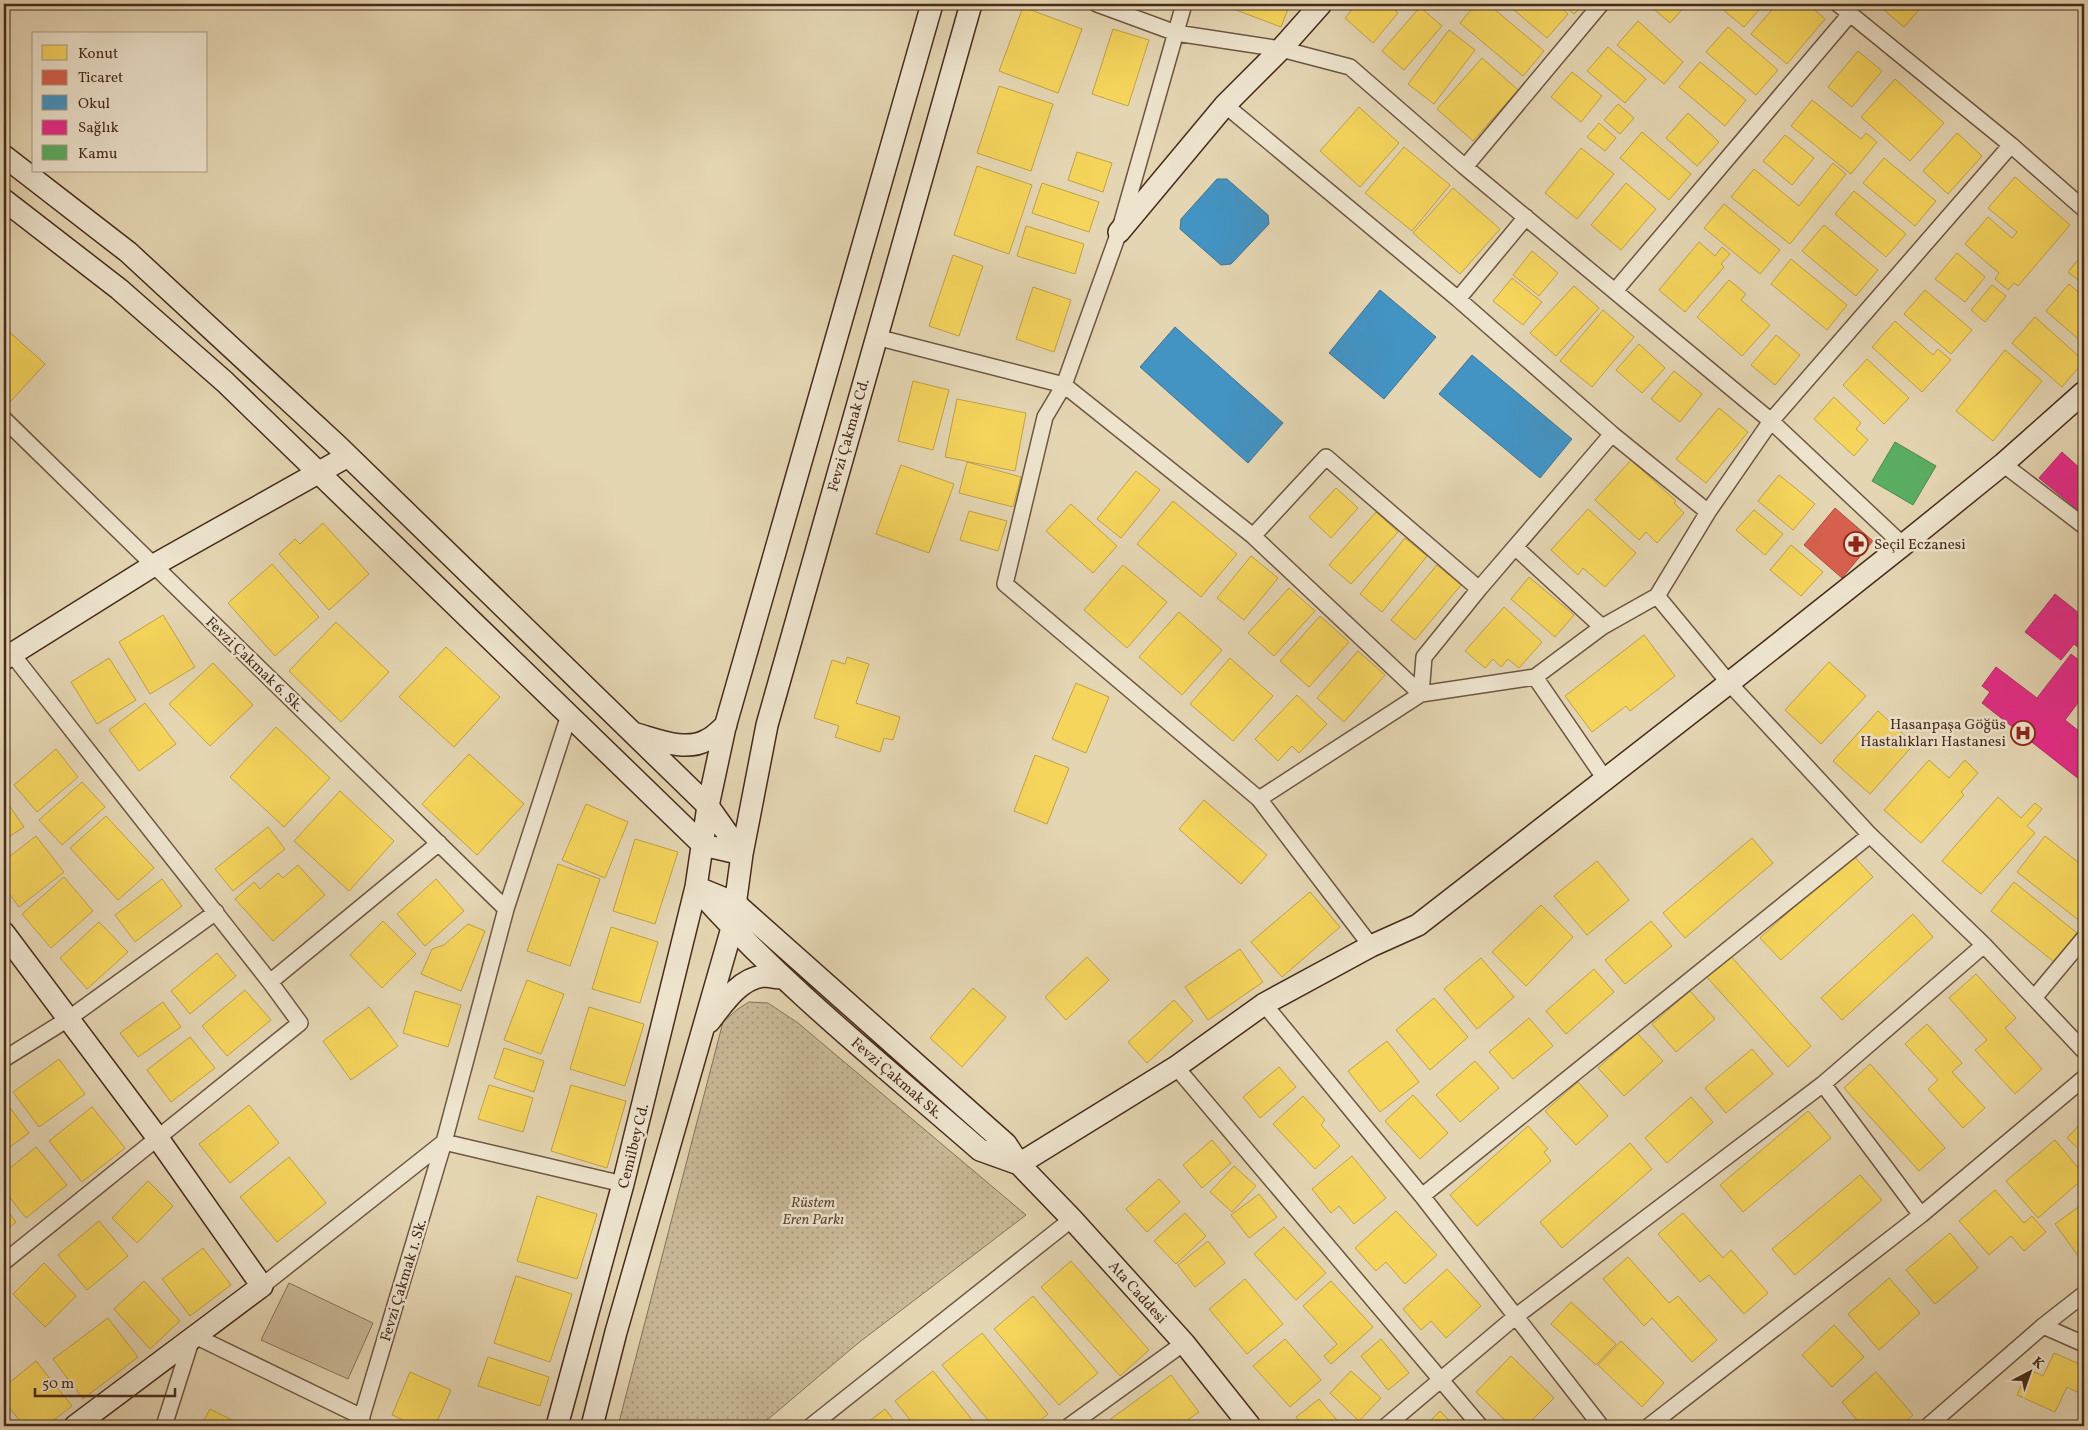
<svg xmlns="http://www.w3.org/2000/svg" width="2088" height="1430" font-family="Vollkorn,serif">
  <defs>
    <pattern id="grass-dots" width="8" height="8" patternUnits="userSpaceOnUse" patternTransform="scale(1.25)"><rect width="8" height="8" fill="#cab999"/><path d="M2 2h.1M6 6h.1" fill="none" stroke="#a6977c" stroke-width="1.8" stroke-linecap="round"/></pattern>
  </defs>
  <rect width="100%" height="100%" fill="#e5d6b3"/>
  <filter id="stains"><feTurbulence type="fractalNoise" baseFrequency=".004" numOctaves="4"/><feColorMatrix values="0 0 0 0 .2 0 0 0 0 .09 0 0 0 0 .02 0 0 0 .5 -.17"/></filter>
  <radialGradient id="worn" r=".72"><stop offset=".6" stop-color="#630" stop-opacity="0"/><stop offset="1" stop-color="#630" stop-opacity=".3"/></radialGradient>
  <path fill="url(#grass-dots)" stroke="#88725a" d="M749,1002L768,1003L798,1023L1026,1215L857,1344L760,1426H618L723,1022L738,1009Z"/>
  <path fill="#cab999" stroke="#88725a" d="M289,1283L373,1323L348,1379L261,1340Z"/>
  <path fill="#f6d55c" stroke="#c2a248" d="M1220,4H1290L1281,27Z
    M1357,4H1388L1398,13L1373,43L1345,18Z
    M1476,4H1488L1544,51L1523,76L1460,23Z
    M1507,4H1557L1568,14L1547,38Z
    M1563,4H1584L1574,14Z
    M1648,4H1687L1670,23Z
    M1716,4H1764L1744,27Z
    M1777,4H1808L1825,19L1787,64L1751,34Z
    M1880,4H1924L1904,27L1878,5Z
    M1023,7L1082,29L1058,93L999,71Z
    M1420,7L1442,26L1404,70L1382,51Z
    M1638,21L1683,62L1664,84L1617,45Z
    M1728,27L1778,70L1756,95L1706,52Z
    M1113,29L1149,40L1128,106L1092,94Z
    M1449,30L1475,50L1434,104L1408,84Z
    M1608,47L1646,79L1625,103L1587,71Z
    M1858,51L1882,71L1852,107L1828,87Z
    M1482,58L1518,90L1473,141L1437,109Z
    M1700,62L1746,100L1725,126L1679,87Z
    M1572,72L1602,96L1581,122L1551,97Z
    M1895,79L1944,123L1910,161L1861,117Z
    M999,86L1053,104L1031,171L977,153Z
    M1812,100L1861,139L1866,133L1877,142L1851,174L1791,126Z
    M1618,104L1634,118L1620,134L1604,120Z
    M1359,107L1399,143L1360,187L1320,151Z
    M1688,113L1719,142L1697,166L1666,138Z
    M1599,123L1616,138L1605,151L1587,137Z
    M1642,132L1691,174L1669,200L1620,158Z
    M1957,133L1982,156L1948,194L1923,171Z
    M1785,135L1814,158L1792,185L1763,161Z
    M1404,147L1450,185L1412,231L1365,193Z
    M1581,148L1614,174L1577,219L1545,193Z
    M1077,152L1112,163L1103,192L1068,180Z
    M1884,158L1936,201L1915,226L1863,183Z
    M1833,163L1846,174L1790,244L1731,197L1754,169L1799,206Z
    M977,166L1032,185L1009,254L954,235Z
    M2015,177L2070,225L2018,286L2014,283L2008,290L1995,279L1999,273L1965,244L1988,217L2012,238L2017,232L1988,208Z
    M1042,183L1099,202L1089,232L1032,213Z
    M1626,183L1656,209L1621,250L1591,225Z
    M1453,188L1500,229L1460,274L1413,233Z
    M1854,191L1906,234L1886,257L1835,214Z
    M1724,204L1780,250L1760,274L1704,228Z
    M1824,225L1878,270L1856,296L1802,251Z
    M1026,226L1084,244L1075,274L1017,256Z
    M1699,242L1715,256L1722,247L1730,254L1721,264L1724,267L1685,312L1659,290Z
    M1532,251L1558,273L1539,296L1513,275Z
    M2084,252V285L2068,272Z
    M1957,253L1985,277L1965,302L1935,279Z
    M953,255L983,266L959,336L929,326Z
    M1791,259L1847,305L1827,330L1771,284Z
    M1512,278L1542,302L1523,325L1493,301Z
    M1729,280L1746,294L1741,300L1770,325L1742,356L1697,317Z
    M2069,284L2084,297V344L2046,311Z
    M1992,285L2006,296L1985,322L1971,310Z
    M1574,286L1599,308L1556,356L1530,333Z
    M1033,287L1071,300L1054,352L1016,339Z
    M1925,290L1972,330L1951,354L1904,314Z
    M1603,310L1634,337L1592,387L1560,361Z
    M2035,317L2084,361L2062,387L2012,343Z
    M1895,321L1933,355L1938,349L1951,360L1922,392L1872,347Z
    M4,327L45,364L9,403L4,398Z
    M1776,335L1800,355L1775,385L1751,365Z
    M1639,344L1665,368L1642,393L1616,370Z
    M2005,350L2042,381L1993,441L1956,411Z
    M1867,359L1909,398L1884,424L1843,385Z
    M1674,371L1702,394L1680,422L1651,399Z
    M913,381L949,390L933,450L898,441Z
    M1834,397L1861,423L1856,429L1868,440L1854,456L1814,419Z
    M957,399L1026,413L1015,471L945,457Z
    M1719,408L1748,432L1706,483L1676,459Z
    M1631,460L1676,501L1674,503L1684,513L1657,543L1646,532L1639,540L1595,500Z
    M967,462L1021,477L1013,507L959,493Z
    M901,465L954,484L929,553L876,534Z
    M1136,471L1160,490L1121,538L1097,519Z
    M1779,475L1815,504L1793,530L1758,501Z
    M1336,488L1358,508L1331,538L1309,517Z
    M1173,501L1237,554L1201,597L1137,544Z
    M1071,504L1117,546L1093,573L1046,531Z
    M1588,509L1636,553L1605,587L1583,568L1578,575L1551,550Z
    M1754,510L1783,534L1765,555L1736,530Z
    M969,511L1007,521L998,551L960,540Z
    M1376,512L1398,532L1351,584L1329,565Z
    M323,523L369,574L329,610L279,554L295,539L300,544Z
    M1405,538L1427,556L1382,612L1360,594Z
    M1791,545L1823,572L1801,596L1770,570Z
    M1251,556L1278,578L1244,620L1217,598Z
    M272,564L319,617L275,656L228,603Z
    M1123,565L1167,602L1127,648L1084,610Z
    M1437,565L1461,585L1415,640L1391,620Z
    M1529,577L1574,615L1555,637L1511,599Z
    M1289,588L1315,611L1274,656L1248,633Z
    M1504,607L1542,642L1519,668L1508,659L1501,667L1493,659L1485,668L1465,651Z
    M1179,612L1222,650L1182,695L1139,657Z
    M163,615L195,667L150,694L119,642Z
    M1320,616L1349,642L1309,687L1280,661Z
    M336,622L389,672L341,722L289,671Z
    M1644,635L1675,676L1630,711L1626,706L1592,732L1565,696Z
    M446,647L500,697L454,747L399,697Z
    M1358,651L1385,675L1344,722L1317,698Z
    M847,657L869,664L856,703L900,717L893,740L884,738L880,752L835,737L839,726L814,718L832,660L845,664Z
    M109,658L136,700L97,724L71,682Z
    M1230,658L1273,696L1233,741L1190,704Z
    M1829,662L1866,696L1821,744L1785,710Z
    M213,663L253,705L210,746L169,704Z
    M1076,683L1109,697L1086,753L1052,739Z
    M1297,695L1327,724L1299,753L1292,746L1278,761L1255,739Z
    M145,703L176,744L139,771L109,730Z
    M1878,711L1914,744L1870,794L1833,761Z
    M276,727L330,778L284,827L230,777Z
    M56,749L78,777L37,812L14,785Z
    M469,754L524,804L477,855L422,804Z
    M1035,755L1069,768L1047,824L1014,811Z
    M1929,760L1949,778L1965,760L1978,773L1961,792L1964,795L1921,843L1884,810Z
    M82,782L105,807L62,845L39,820Z
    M340,791L394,841L349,891L294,841Z
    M1998,797L2021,818L2035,803L2042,809L2027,826L2035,833L1981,894L1942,861Z
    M4,798L24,827L4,840Z
    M1204,800L1267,855L1241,884L1179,829Z
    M586,804L628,822L605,878L562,860Z
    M106,816L154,868L118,900L70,848Z
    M268,827L285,849L233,891L215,869Z
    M36,836L64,872L19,907L4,887V861Z
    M2045,836L2084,867V918L2081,922L2017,872Z
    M1752,838L1773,863L1685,938L1663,913Z
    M635,839L678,852L655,924L613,911Z
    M1852,854L1873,877L1781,960L1760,938Z
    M1597,861L1629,900L1587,935L1554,896Z
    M558,864L600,879L570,966L527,951Z
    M298,865L325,895L273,941L235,899L254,882L260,889L278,873L283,878Z
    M64,877L93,911L51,948L22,914Z
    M162,879L182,906L135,942L115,915Z
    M436,879L464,911L425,946L397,914Z
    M2014,882L2077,933L2054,962L1991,911Z
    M1310,892L1340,927L1282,977L1251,942Z
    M1541,905L1573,937L1526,986L1492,952Z
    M1913,914L1933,937L1842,1020L1821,998Z
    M383,921L416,954L382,988L350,955Z
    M1651,921L1672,946L1625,984L1605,960Z
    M99,922L128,952L87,989L60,958Z
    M468,924L485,931L461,991L421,974L432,949L444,945Z
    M611,927L658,942L640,1003L592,989Z
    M1240,949L1263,982L1208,1020L1185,987Z
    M217,953L236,976L190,1014L171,991Z
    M1728,953L1811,1046L1788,1067L1704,974Z
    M1087,957L1109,980L1066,1020L1045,997Z
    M1481,958L1514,997L1477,1029L1444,989Z
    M1594,969L1614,992L1566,1034L1546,1011Z
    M1976,974L2016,1018L2005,1028L2042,1069L2015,1094L1975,1050L1987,1040L1949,998Z
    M527,980L564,994L541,1054L504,1040Z
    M973,988L1006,1017L962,1067L930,1038Z
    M245,990L271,1020L227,1056L202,1026Z
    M415,991L461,1005L448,1047L403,1033Z
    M1690,991L1715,1019L1676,1052L1652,1024Z
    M1434,998L1468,1037L1430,1070L1396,1030Z
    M1174,1000L1193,1021L1147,1063L1128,1042Z
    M163,1002L181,1027L138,1057L120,1033Z
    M369,1007L398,1046L351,1080L323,1041Z
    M589,1007L644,1024L625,1086L570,1069Z
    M1529,1018L1553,1046L1513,1079L1489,1052Z
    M1927,1024L1962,1063L1952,1072L1985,1108L1963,1128L1928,1089L1938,1080L1905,1044Z
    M1637,1033L1663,1061L1624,1096L1598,1068Z
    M190,1037L215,1068L171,1102L147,1070Z
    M1387,1041L1419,1082L1380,1112L1348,1071Z
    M504,1048L544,1061L534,1092L494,1078Z
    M1752,1049L1773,1074L1726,1113L1705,1088Z
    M59,1059L85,1094L39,1127L13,1092Z
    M1475,1061L1499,1088L1460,1122L1436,1095Z
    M1870,1064L1945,1148L1919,1171L1844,1088Z
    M1279,1067L1296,1087L1260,1118L1243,1097Z
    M1578,1082L1608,1116L1576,1145L1545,1111Z
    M489,1085L533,1098L523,1132L478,1119Z
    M571,1085L626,1101L607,1168L551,1151Z
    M1413,1095L1448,1133L1420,1159L1385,1121Z
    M1303,1096L1325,1120L1321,1125L1340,1146L1315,1169L1273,1124Z
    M1691,1097L1713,1122L1667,1163L1645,1138Z
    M4,1100L29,1133L4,1151Z
    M249,1105L279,1143L230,1183L199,1144Z
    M92,1107L125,1148L82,1182L49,1141Z
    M1808,1111L1831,1138L1743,1212L1720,1185Z
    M2084,1120V1154L2067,1138Z
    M1528,1126L1548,1149L1544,1152L1551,1161L1477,1226L1450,1195Z
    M1212,1140L1231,1163L1202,1188L1183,1165Z
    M2055,1140L2084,1175V1178L2038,1218L2006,1181Z
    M1630,1143L1652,1169L1562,1248L1540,1222Z
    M36,1147L67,1185L26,1218L4,1190V1173Z
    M1352,1156L1386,1198L1354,1224L1339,1206L1331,1213L1312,1189Z
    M289,1157L326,1203L277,1242L240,1197Z
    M1234,1166L1256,1186L1232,1212L1210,1192Z
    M1860,1175L1882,1200L1795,1275L1772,1249Z
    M1159,1179L1180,1202L1147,1232L1126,1209Z
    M148,1181L173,1206L137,1243L112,1218Z
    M1995,1190L2024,1223L2032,1216L2046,1232L2024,1251L2011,1236L1989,1255L1959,1221Z
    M1259,1194L1277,1217L1249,1238L1231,1215Z
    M537,1196L597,1214L577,1279L517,1261Z
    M2084,1203V1264L2055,1224Z
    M4,1207L16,1222L4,1232Z
    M1396,1211L1437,1255L1405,1284L1386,1262L1376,1271L1355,1248Z
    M1185,1213L1206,1236L1176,1264L1154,1241Z
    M1683,1213L1723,1258L1731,1250L1768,1293L1744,1314L1709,1275L1700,1282L1658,1234Z
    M99,1221L128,1256L87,1290L58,1255Z
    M1284,1227L1326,1273L1296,1300L1254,1254Z
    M1950,1233L1978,1268L1935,1304L1906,1270Z
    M1208,1241L1225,1263L1195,1287L1178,1265Z
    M203,1248L231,1285L190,1316L162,1279Z
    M1628,1257L1669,1303L1678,1296L1717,1340L1692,1362L1652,1318L1644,1326L1603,1279Z
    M1071,1261L1149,1350L1120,1376L1041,1287Z
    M44,1263L76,1296L45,1327L13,1294Z
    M1447,1269L1481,1306L1446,1338L1431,1321L1421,1330L1403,1309Z
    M516,1276L572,1294L550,1362L494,1343Z
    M1889,1278L1920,1313L1879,1350L1848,1314Z
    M1245,1279L1283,1324L1247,1354L1209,1309Z
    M144,1281L180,1321L150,1349L114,1309Z
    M1331,1281L1373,1327L1331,1364L1324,1356L1337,1344L1303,1306Z
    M1033,1296L1098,1373L1059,1405L994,1329Z
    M1571,1302L1616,1344L1596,1365L1551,1324Z
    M108,1318L138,1357L83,1399L53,1359Z
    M1834,1325L1864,1357L1832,1387L1802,1355Z
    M982,1333L1048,1414L1033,1426H993L942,1365Z
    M1285,1339L1321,1380L1290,1407L1253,1366Z
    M1381,1339L1409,1373L1388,1390L1361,1356Z
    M1621,1341L1664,1383L1642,1407L1598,1365Z
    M2054,1353L2084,1366V1386L2081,1394L2067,1387L2055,1412L2017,1395L2028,1369L2043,1376Z
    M1511,1356L1554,1398L1526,1426H1511L1476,1392Z
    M488,1357L549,1377L540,1406L478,1386Z
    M36,1361L72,1406L46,1426H24L4,1401V1387Z
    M933,1371L977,1426H915L895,1401Z
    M1351,1371L1381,1398L1359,1421L1330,1393Z
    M410,1372L451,1390L435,1426H417L392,1415Z
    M1876,1372L1913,1415L1900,1426H1862L1842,1402Z
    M1171,1375L1199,1412L1179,1426H1101Z
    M1319,1399L1342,1426H1303L1296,1417Z
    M210,1409L244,1426H201Z
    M885,1409L898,1426H863Z
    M1440,1411L1455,1426H1425Z"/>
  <path fill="#d6604d" stroke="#ab503e" d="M1835,508L1873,541L1842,578L1804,545Z"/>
  <path fill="#4393c3" stroke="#447491" d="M1217,179H1227L1268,215L1269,224L1231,264L1221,265L1180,229L1181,219Z
    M1380,290L1436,337L1384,399L1329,353Z
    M1175,327L1283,423L1248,463L1140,367Z
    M1472,355L1572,439L1540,478L1439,394Z"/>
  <path fill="#e7298a" stroke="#b72a69" d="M2062,452L2084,472V515L2039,478Z
    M2055,594L2084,617V652L2074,644L2061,660L2025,632Z
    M2071,654L2084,664V695L2065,720L2084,735V783L1982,703L1990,692L1982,686L1996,667L2037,698Z"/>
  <path fill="#5aae61" stroke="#54874c" d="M1895,442L1936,466L1913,505L1872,481Z"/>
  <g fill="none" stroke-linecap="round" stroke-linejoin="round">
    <defs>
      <path id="street" d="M1097,4L1176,33L1281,49L1350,67L1465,167L1771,421L1903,545
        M1184,4L1119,232L1064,385L1045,417L1005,584L1259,799L1371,946
        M1838,4L2011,145L2084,209
        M1225,105L1458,299L1612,434L1708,512
        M1465,167L1601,4
        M1615,291L1850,14
        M1458,299L1526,217
        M876,337L1064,385L1253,536L1421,694
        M4,419L506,909
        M2003,464L2084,526
        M1253,536L1326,457L1479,589
        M1515,547L1602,627
        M1657,596L1729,683L1870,835L1984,945L2084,1051
        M1535,677L1605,779
        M1421,694L1424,657L1479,589L1612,434
        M1259,799L1421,694L1535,677L1602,627L1657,596L1708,512L1771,421L2011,145
        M270,982L439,843
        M2034,998L2084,938
        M1264,1004L1422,1196L1601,1426
        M4,1059L68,1019L216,912
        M1176,1067L1480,1426
        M1823,1084L1921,1215
        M1422,1196L1870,835
        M4,1262L300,1023L270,982L12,654
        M262,1286L444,1142L506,909L569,715
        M2043,1326L2084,1344
        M195,1336L362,1417
        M164,1426L192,1338
        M359,1426L444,1142L623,1184
        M811,1426L1072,1219
        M1069,1426L1184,1343
        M1386,1426L1515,1317L1823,1084L1984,945
        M1649,1426L1921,1215L2084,1078
        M1928,1426L2043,1326L2084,1294"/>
      <path id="secondary" d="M4,156L128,252L339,447L708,806L742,854
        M4,200L119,289L225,382L703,845L742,854
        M1119,232L1225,105L1281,49L1321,4
        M4,659L154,565L348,456
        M636,734C658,740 686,752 707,740C714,737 720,730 726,725
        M696,887L735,903L1006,1144L1019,1164L1072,1219L1184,1343L1250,1426
        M698,890C783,986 884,1066 980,1150L1019,1164
        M4,933L157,1137L262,1286L75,1426
        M709,1022C723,1004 739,979 763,976C769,976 777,978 783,978
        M1019,1164L1176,1067L1264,1004L1371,946L1418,925L1729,683L1903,545L2003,464L2084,392
        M557,1426L623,1184L696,887L708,806L725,727L932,4
        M592,1426L616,1332L732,928L742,854L767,725L971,4"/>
    </defs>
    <use href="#street" stroke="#6e5641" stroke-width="18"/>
    <use href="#secondary" stroke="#472b1b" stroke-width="24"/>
    <use href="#street" stroke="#eee4ce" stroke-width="15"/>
    <use href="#secondary" stroke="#eee4ce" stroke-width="21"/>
  </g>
  <defs>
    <symbol id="pharmacy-ring" viewBox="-11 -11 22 22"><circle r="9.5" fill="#eee4ce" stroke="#8f2418" stroke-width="1.5"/><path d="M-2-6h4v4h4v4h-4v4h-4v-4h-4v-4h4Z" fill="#8f2418"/></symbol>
    <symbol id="hospital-ring" viewBox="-11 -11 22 22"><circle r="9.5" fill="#eee4ce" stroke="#8f2418" stroke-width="1.5"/><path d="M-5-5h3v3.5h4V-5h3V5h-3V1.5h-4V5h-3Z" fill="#8f2418"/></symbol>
  </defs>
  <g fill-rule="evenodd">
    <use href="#pharmacy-ring" x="1842" y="530" width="28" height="28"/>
    <use href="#hospital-ring" x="2009" y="719" width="28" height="28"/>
  </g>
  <g text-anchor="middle" stroke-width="5" stroke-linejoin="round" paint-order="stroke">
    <g font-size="15" fill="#472b1b" stroke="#eee4ce">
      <text transform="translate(848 435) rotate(-74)" y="5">Fevzi Çakmak Cd.</text>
      <text transform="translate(255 664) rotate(44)" y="5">Fevzi Çakmak 6. Sk.</text>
      <text transform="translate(897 1078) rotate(41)" y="5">Fevzi Çakmak Sk.</text>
      <text transform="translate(633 1146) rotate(-76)" y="5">Cemilbey Cd.</text>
      <text transform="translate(403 1280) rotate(-73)" y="5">Fevzi Çakmak 1. Sk.</text>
      <text transform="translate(1138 1292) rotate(48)" y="5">Ata Caddesi</text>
    </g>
    <g font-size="15" fill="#472b1b" stroke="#eee4ce" text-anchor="start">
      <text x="1874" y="549">Seçil Eczanesi</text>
      <text x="2006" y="729" text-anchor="end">Hasanpaşa Göğüs<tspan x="2006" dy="17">Hastalıkları Hastanesi</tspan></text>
    </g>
    <g font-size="15" font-style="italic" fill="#614734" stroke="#eee4ce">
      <text x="813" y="1207">Rüstem<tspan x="813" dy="17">Eren Parkı</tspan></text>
    </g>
  </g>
  <rect width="2088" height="1430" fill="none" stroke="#e5d6b3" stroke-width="20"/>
  <rect x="5" y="5" width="2078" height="1420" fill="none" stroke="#472b1b" stroke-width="2.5"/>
  <rect x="10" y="10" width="2068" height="1410" fill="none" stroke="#472b1b"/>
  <rect x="32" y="32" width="175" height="140" fill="#eee4ce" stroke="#ab9a86"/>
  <rect x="42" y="45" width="25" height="15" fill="#f6d55c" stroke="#ab9a86"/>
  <text x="78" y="58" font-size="15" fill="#472b1b">Konut</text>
  <rect x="42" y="70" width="25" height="15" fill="#d6604d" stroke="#ab9a86"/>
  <text x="78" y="82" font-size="15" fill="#472b1b">Ticaret</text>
  <rect x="42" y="95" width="25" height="15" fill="#4393c3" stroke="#ab9a86"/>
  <text x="78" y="108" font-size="15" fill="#472b1b">Okul</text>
  <rect x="42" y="120" width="25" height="15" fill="#e7298a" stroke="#ab9a86"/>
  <text x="78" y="132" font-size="15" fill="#472b1b">Sağlık</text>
  <rect x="42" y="145" width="25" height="15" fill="#5aae61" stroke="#ab9a86"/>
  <text x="78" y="158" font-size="15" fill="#472b1b">Kamu</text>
  <g transform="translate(2030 1372) rotate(41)" stroke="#eee4ce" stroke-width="4" paint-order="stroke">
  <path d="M0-4L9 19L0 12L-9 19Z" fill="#472b1b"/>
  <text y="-8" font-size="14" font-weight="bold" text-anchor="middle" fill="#472b1b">K</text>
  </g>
  <path d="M35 1388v8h140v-8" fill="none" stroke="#472b1b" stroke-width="2.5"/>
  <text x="42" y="1388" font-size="15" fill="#472b1b" stroke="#eee4ce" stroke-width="4" paint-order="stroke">50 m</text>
  <rect width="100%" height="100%" filter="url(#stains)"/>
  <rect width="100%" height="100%" fill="url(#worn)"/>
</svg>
